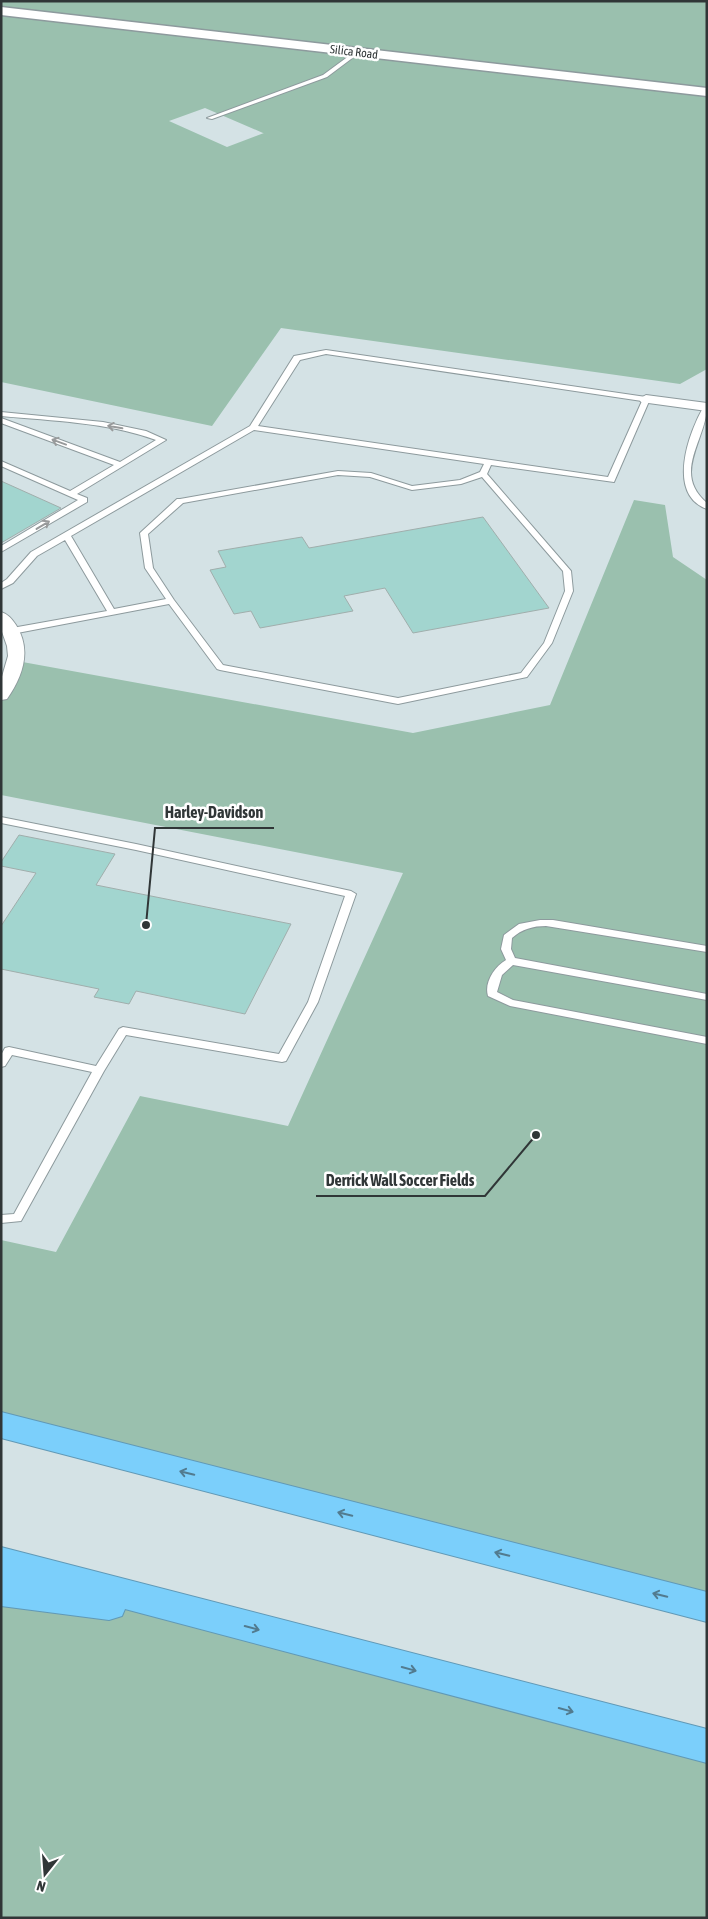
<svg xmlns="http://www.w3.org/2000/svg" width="708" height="1919" font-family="'Asap Condensed',sans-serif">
  <rect width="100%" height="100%" fill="#d4e2e5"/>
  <path fill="#9ac0ae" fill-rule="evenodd" d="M1,1H707V369L680,384L281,328L212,426L1,382ZM205,108L263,133H264L227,147L169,121Z
    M634,500L665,505L673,557L707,580V1606L1,1425V1240L56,1252L140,1096L288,1126L403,873L1,795V695L17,661L413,733L550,705Z
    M1,1591L217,1619L707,1746V1918H1Z"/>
  <path fill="#a2d5cf" stroke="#a0aeac" d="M1,481L61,508L1,543Z
    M483,517L549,608L413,633L385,588L344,596L353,611L260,628L251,611L234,614L210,570L226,567L218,551L302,537L309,548Z
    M19,835L115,854L96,885L291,924L245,1014L136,991L129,1004L94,997L99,989L1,969V926L36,873L1,866V862Z"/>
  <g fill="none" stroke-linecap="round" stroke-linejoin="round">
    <defs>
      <path id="service" d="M357,50L359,51V53L327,77L212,119L207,118L323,75Z
        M326,350L646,397L650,399L614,482L491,465L487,474L571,571L573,591L552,643L527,677L398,704L220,670L217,669L169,604L12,634L9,633V629L12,628L107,611L65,540L37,556L13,583L1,589V583L7,579L31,552L250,426L294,356ZM326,354L642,401L608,477L258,426L300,360ZM254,430L484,464L480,472L460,480L412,486L371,473L338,471L180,499H177L140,533L145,568L166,599L114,609L71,536ZM338,475L370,477L412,490L461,484L482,477L563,571L565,591L544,643L521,673L398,698L223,665L174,600L153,568L148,534L183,503Z
        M704,406H707C707,439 671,473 707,503V509C666,494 689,432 704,406Z
        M1,412L103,422L146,431L166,440L77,494L87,498V502L1,552V546L78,500L1,466V461L70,491L114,465L1,423V418L120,462L156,440C106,422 54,421 1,416Z
        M1,817L136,844L351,891L356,894L318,1002L286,1061L282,1062L126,1035L104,1071L21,1221L1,1223V1215L14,1214L92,1072L12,1055L5,1066L1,1067V1055L5,1048L9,1047L96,1066L119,1029L123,1027L279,1054L308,1002L345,896L136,850L1,823Z
        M540,920H553L707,946V952L546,926C533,926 522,929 512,938L511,949L515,958L707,994V1000L513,965L502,975L497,992L513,1000L707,1037V1044L510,1006L488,996C484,983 494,967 506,960L501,949L504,935L519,924Z"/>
      <path id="minor" d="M646,395L707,403V411L641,402L639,399Z
        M1,612C8,614 12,619 16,625C32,650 23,676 7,699L1,700V680L8,656L7,646L1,629Z"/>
      <path id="tertiary" d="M1,7L707,88V96L1,15Z"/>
      <path id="motorway" d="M1,1412L707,1592V1622L1,1438Z
        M1,1547L707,1729V1763L125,1609L122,1616L109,1620L1,1606Z"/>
    </defs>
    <use href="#service" stroke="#8d9a9d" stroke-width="2"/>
    <use href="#minor" stroke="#8d9a9d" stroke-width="2"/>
    <use href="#tertiary" stroke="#8d9a9d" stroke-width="3"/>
    <use href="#motorway" stroke="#6199b6" stroke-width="2"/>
    <use href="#service" fill="#fff" fill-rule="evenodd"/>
    <use href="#minor" fill="#fff" fill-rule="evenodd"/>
    <use href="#tertiary" fill="#fff" fill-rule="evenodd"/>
    <use href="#motorway" fill="#7bcffb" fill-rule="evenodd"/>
  </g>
  <defs><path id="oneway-shaft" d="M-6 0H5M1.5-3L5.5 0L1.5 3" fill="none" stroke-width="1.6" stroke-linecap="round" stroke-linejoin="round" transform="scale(1.25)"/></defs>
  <g stroke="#989a9b">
    <use href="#oneway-shaft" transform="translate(115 427) rotate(-170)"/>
    <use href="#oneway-shaft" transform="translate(59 442) rotate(-160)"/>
    <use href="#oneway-shaft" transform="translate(43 525) rotate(-31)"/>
  </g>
  <g stroke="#527b8f">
    <use href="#oneway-shaft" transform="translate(187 1473) rotate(-166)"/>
    <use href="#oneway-shaft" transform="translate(345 1514) rotate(-166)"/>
    <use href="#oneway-shaft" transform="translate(502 1554) rotate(-166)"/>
    <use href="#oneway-shaft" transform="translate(660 1595) rotate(-166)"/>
    <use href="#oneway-shaft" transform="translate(252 1628) rotate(15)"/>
    <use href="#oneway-shaft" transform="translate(409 1669) rotate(15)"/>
    <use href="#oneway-shaft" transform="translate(566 1710) rotate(15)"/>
  </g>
  <g text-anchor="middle" stroke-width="5" stroke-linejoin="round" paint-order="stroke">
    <g font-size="12" fill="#303637" stroke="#fff">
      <text transform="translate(354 52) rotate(7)" y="4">Silica Road</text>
    </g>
  </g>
  <path fill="none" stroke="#303637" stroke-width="2" d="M146 925L155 828H274M536 1135L485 1196H316"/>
  <g fill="#303637" stroke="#fff" stroke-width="2">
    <circle cx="146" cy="925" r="5"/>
    <circle cx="536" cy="1135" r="5"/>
  </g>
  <g font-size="16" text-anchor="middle" font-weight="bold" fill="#303637" stroke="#fff" stroke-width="5" stroke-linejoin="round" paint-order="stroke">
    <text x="214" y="818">Harley-Davidson</text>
    <text x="400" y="1186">Derrick Wall Soccer Fields</text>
  </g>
  <rect width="708" height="1919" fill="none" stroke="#303637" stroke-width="5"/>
  <g transform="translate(45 1874) rotate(197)" stroke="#ffffff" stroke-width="4" paint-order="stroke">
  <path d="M0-4L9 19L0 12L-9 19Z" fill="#303637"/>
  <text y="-8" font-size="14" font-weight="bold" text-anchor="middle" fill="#303637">N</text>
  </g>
</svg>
